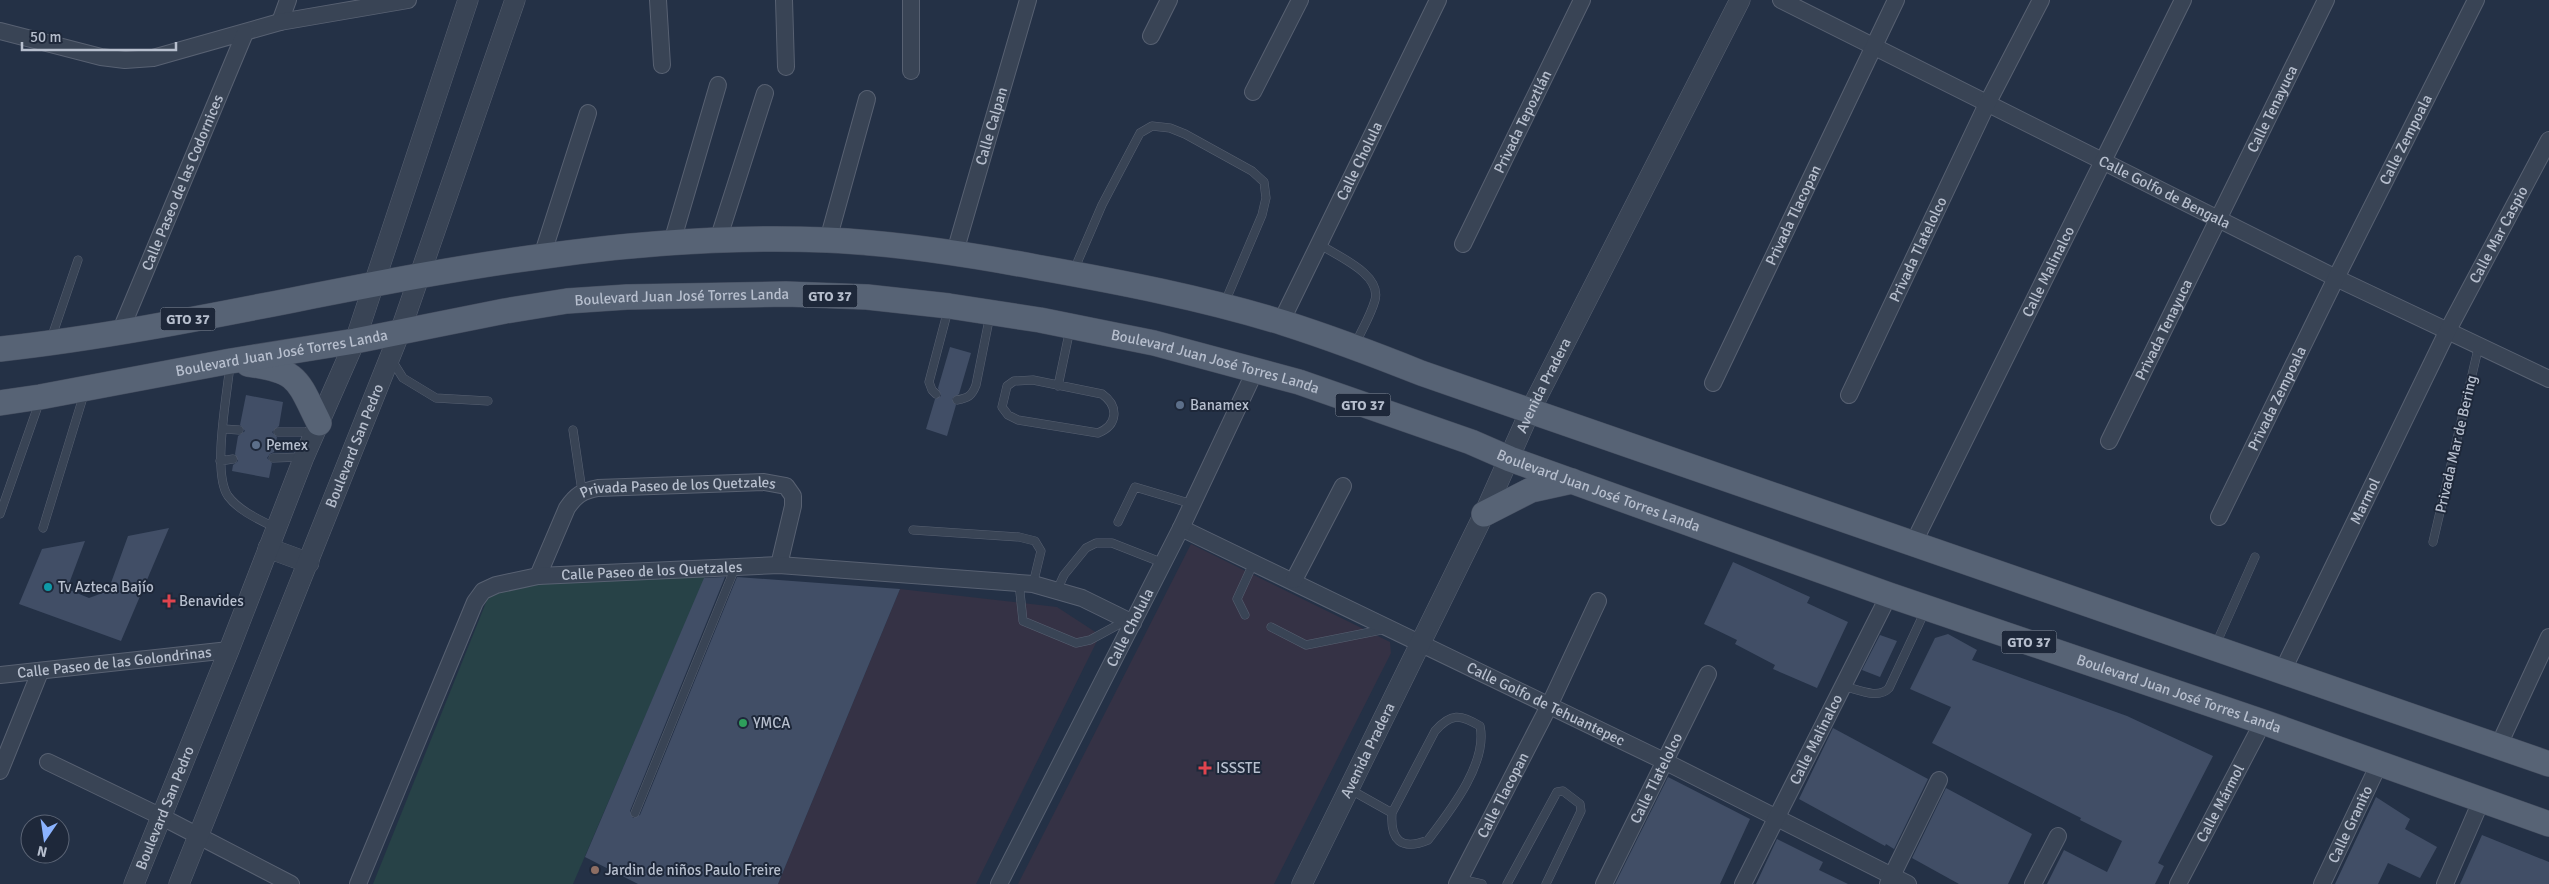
<svg xmlns="http://www.w3.org/2000/svg" width="2549" height="884" font-family="Signika,sans-serif">
  <rect width="100%" height="100%" fill="#243146"/>
  <path fill="#353245" d="M1191,544L1390,642L1391,653L1274,884H1018Z
    M900,589L1057,607L1100,635L976,884H778Z"/>
  <path fill="#274247" d="M707,573L573,884H373L489,595L546,581Z"/>
  <path fill="#414e66" d="M950,347L971,353L959,394L952,399L956,405L947,436L926,429L935,399L941,396L938,388Z
    M246,395L283,402L279,426L272,432L277,437L274,452L270,454L267,458L272,463L269,478L232,471L233,465L238,461L235,454L238,436L245,431L240,425Z
    M169,528L121,641L19,604L42,549L85,541L67,589L89,598L108,591L128,536Z
    M1733,562L1810,597L1807,603L1848,622L1817,688L1773,669L1775,665L1735,644L1737,640L1704,624Z
    M725,577L630,811L633,818L640,815L737,577L900,589L778,884H638L585,857L704,578Z
    M1948,634L1977,650L1972,660L2127,716L2213,756L2158,863L2164,866L2155,884H2047L2064,850L2107,872L2122,841L2080,820L2081,818L1932,743L1951,707L1910,689L1935,638Z
    M1880,635L1897,641L1880,677L1862,670Z
    M1833,728L1928,779L1894,849L1886,844L1885,846L1799,799Z
    M1668,777L1750,819L1720,884H1615Z
    M1946,788L2032,834L2008,884H1959L1912,858Z
    M2376,797L2410,819L2405,829L2437,847L2420,878L2388,863L2378,884H2335Z
    M2482,835L2549,862V884H2460Z
    M1777,839L1823,862L1819,870L1848,884H1756Z"/>
  <g fill="none" stroke-linecap="round" stroke-linejoin="round">
    <defs>
      <path id="service" d="M1319,244C1337,256 1382,274 1375,300C1371,315 1362,329 1356,343
        M1074,270L1102,205L1131,150L1140,133L1152,126L1170,128L1185,134L1252,171L1264,182L1266,198L1262,215L1225,302
        M51,339L78,260
        M391,359L403,378L436,398L488,401
        M230,365C227,395 212,473 228,496C239,511 260,520 276,528
        M1033,380L1102,394C1119,406 1118,425 1098,433L1018,420L1008,415L1002,407L1007,386L1014,381Z
        M1058,386L1070,329
        M936,394L932,390L929,382L948,310
        M957,400C968,398 972,396 976,385L990,315
        M224,429L239,430
        M573,430L582,491
        M278,432H313
        M273,458L302,457
        M220,461L233,459
        M0,514L39,403
        M1118,522L1135,487L1192,504
        M43,528L84,394
        M913,530L1019,537L1035,541L1041,551L1033,584
        M2433,542L2479,345
        M1019,583L1023,621L1076,643L1090,640L1127,620
        M1057,590L1064,575L1086,548L1096,543H1112L1163,563
        M1245,615L1237,599L1254,562
        M1271,627L1306,645L1386,629
        M2216,644L2255,557
        M1843,686C1857,689 1878,700 1889,688L1925,611
        M1351,790L1392,813C1390,840 1401,851 1428,840C1450,811 1488,763 1480,726C1460,714 1451,713 1435,731L1392,813
        M635,813L735,568
        M1460,879L1482,884
        M1507,884L1557,792L1563,791L1580,804L1581,811L1546,884"/>
      <g id="minor">
        <path d="M658,0L662,65"/>
        <path d="M784,0L786,67"/>
        <path d="M911,0V71"/>
        <path id="s1" d="M1781,0L2336,278L2549,379"/>
        <path d="M280,22L288,0"/>
        <path d="M0,31L101,57L125,60L153,58L280,22L408,0"/>
        <path d="M1151,36L1169,0"/>
        <path d="M1253,92L1300,0"/>
        <path d="M718,240L765,93"/>
        <path d="M828,240L867,99"/>
        <path d="M672,242L718,85"/>
        <path id="s2" d="M1463,244L1582,0"/>
        <path id="s3" d="M955,252L1028,0"/>
        <path d="M542,256L588,113"/>
        <path id="s4" d="M1281,322L1438,0"/>
        <path id="s5" d="M120,332L245,33"/>
        <path id="s6" d="M1713,383L1896,0"/>
        <path id="s7" d="M1849,395L1987,104L2041,0"/>
        <path id="s8" d="M2109,441L2326,0"/>
        <path id="s9" d="M2219,517L2336,278L2476,0"/>
        <path id="s10" d="M1181,528L1666,762L1908,884"/>
        <path id="s11" d="M1913,544L2183,0"/>
        <path id="s12" d="M538,576L567,508C576,495 582,491 598,488L764,482L786,486L793,496V506L779,565"/>
        <path d="M1294,580L1343,486"/>
        <path id="s13" d="M2282,672L2448,330L2549,140"/>
        <path id="s14" d="M0,675L229,650"/>
        <path d="M2498,747L2549,637"/>
        <path d="M48,762L162,817L291,884"/>
        <path d="M0,771L40,672"/>
        <path id="s15" d="M358,884L475,602L483,591L496,585L538,576L779,565L1033,584L1082,598L1133,623"/>
        <path id="s16" d="M999,884L1181,528L1256,369"/>
        <path id="s17" d="M1457,884L1549,706L1598,601"/>
        <path id="s18" d="M1604,884L1708,674"/>
        <path id="s19" d="M1743,884L1889,595"/>
        <path d="M1888,884L1939,780"/>
        <path d="M2033,884L2058,836"/>
        <path id="s20" d="M2178,884L2263,722"/>
        <path id="s21" d="M2322,884L2379,764"/>
        <path d="M2445,884L2481,801"/>
      </g>
      <g id="tertiary">
        <path d="M268,548L309,563"/>
        <path id="s22" d="M134,884L229,650L304,457L355,341L468,0"/>
        <path id="s23" d="M179,884L400,332L515,0"/>
        <path id="s24" d="M1302,884L1484,514L1530,411L1740,0"/>
      </g>
      <g id="primary">
        <path d="M0,349C183,329 362,280 545,256C638,243 733,236 827,240C897,243 967,254 1036,267C1120,282 1203,298 1284,323C1331,338 1376,355 1421,373L2549,764"/>
        <path d="M248,364C299,371 297,379 319,423"/>
        <path id="s25" d="M0,403L40,397L231,361L355,341L505,311L567,301L627,297L786,294L867,297L949,306L1040,320L1154,343L1299,382L1471,442L1510,459L1889,595L2263,722L2549,824"/>
        <path d="M1484,514L1531,490L1572,481"/>
      </g>
    </defs>
    <use href="#service" stroke="#586172" stroke-width="9"/>
    <use href="#minor" stroke="#586172" stroke-width="18"/>
    <use href="#tertiary" stroke="#586172" stroke-width="21"/>
    <use href="#primary" stroke="#434c5e" stroke-width="26"/>
    <use href="#service" stroke="#394455" stroke-width="8"/>
    <use href="#minor" stroke="#394455" stroke-width="16"/>
    <use href="#tertiary" stroke="#394455" stroke-width="20"/>
    <use href="#primary" stroke="#576375" stroke-width="25"/>
  </g>
  <g fill="#5c6f8a" stroke="#1e283a" stroke-width="2">
    <circle cx="1180" cy="405" r="5"/>
    <circle cx="256" cy="445" r="5"/>
  </g>
  <circle fill="#0f9aa8" stroke="#1e283a" stroke-width="2" cx="48" cy="587" r="5"/>
  <g fill="#e0444e" stroke="#1e283a" stroke-width="2">
    <path d="M166.5 593.5h5v5h5v5h-5v5h-5v-5h-5v-5h5z"/>
    <path d="M1202.5 760.5h5v5h5v5h-5v5h-5v-5h-5v-5h5z"/>
  </g>
  <circle fill="#2e9e5b" stroke="#1e283a" stroke-width="2" cx="743" cy="723" r="5"/>
  <circle fill="#8d6e63" stroke="#1e283a" stroke-width="2" cx="595" cy="870" r="5"/>
  <g text-anchor="middle" stroke-width="4" stroke-linejoin="round" paint-order="stroke">
    <g fill="#1e283a" stroke="#8992a2" stroke-width="1">
      <rect x="802.5" y="284.5" width="55" height="23" rx="4"/>
      <rect x="160.5" y="307.5" width="55" height="23" rx="4"/>
      <rect x="1335.5" y="393.5" width="55" height="23" rx="4"/>
      <rect x="2001.5" y="630.5" width="55" height="23" rx="4"/>
    </g>
    <g font-size="14" font-weight="bold" fill="#b7bfce">
      <text x="830" y="301">GTO 37</text>
      <text x="188" y="324">GTO 37</text>
      <text x="1363" y="410">GTO 37</text>
      <text x="2029" y="647">GTO 37</text>
    </g>
    <g font-size="15" fill="#b7bfce" stroke="#1e283a">
      <text dy="5" stroke="none"><textPath href="#s8" startOffset="370">Calle Tenayuca</textPath></text>
      <text dy="5" stroke="none"><textPath href="#s2" startOffset="136">Privada Tepoztlán</textPath></text>
      <text dy="5" stroke="none"><textPath href="#s3" startOffset="131">Calle Calpan</textPath></text>
      <text dy="5" stroke="none"><textPath href="#s9" startOffset="421">Calle Zempoala</textPath></text>
      <text dy="5" stroke="none"><textPath href="#s4" startOffset="179">Calle Cholula</textPath></text>
      <text dy="5" stroke="none"><textPath href="#s5" startOffset="162">Calle Paseo de las Codornices</textPath></text>
      <text dy="5" stroke="none"><textPath href="#s1" startOffset="429">Calle Golfo de Bengala</textPath></text>
      <text dy="5" stroke="none"><textPath href="#s6" startOffset="186">Privada Tlacopan</textPath></text>
      <text dy="5" stroke="none"><textPath href="#s13" startOffset="488">Calle Mar Caspio</textPath></text>
      <text dy="5" stroke="none"><textPath href="#s7" startOffset="161">Privada Tlatelolco</textPath></text>
      <text dy="5" stroke="none"><textPath href="#s11" startOffset="304">Calle Malinalco</textPath></text>
      <text dy="5" stroke="none"><textPath href="#s25" startOffset="691">Boulevard Juan José Torres Landa</textPath></text>
      <text dy="5" stroke="none"><textPath href="#s8" startOffset="124">Privada Tenayuca</textPath></text>
      <text dy="5" stroke="none"><textPath href="#s25" startOffset="286">Boulevard Juan José Torres Landa</textPath></text>
      <text dy="5" stroke="none"><textPath href="#s25" startOffset="1231">Boulevard Juan José Torres Landa</textPath></text>
      <text dy="5" stroke="none"><textPath href="#s24" startOffset="554">Avenida Pradera</textPath></text>
      <text dy="5" stroke="none"><textPath href="#s9" startOffset="132">Privada Zempoala</textPath></text>
      <text transform="translate(2456 444) rotate(-77)" y="5">Privada Mar de Bering</text>
      <text dy="5" stroke="none"><textPath href="#s23" startOffset="472">Boulevard San Pedro</textPath></text>
      <text dy="5" stroke="none"><textPath href="#s25" startOffset="1636">Boulevard Juan José Torres Landa</textPath></text>
      <text dy="5" stroke="none"><textPath href="#s12" startOffset="192">Privada Paseo de los Quetzales</textPath></text>
      <text dy="5" stroke="none"><textPath href="#s13" startOffset="190">Marmol</textPath></text>
      <text dy="5" stroke="none"><textPath href="#s15" startOffset="490">Calle Paseo de los Quetzales</textPath></text>
      <text dy="5" stroke="none"><textPath href="#s16" startOffset="288">Calle Cholula</textPath></text>
      <text dy="5" stroke="none"><textPath href="#s14" startOffset="115">Calle Paseo de las Golondrinas</textPath></text>
      <text dy="5" stroke="none"><textPath href="#s25" startOffset="2251">Boulevard Juan José Torres Landa</textPath></text>
      <text dy="5" stroke="none"><textPath href="#s10" startOffset="405">Calle Golfo de Tehuantepec</textPath></text>
      <text dy="5" stroke="none"><textPath href="#s19" startOffset="162">Calle Malinalco</textPath></text>
      <text dy="5" stroke="none"><textPath href="#s24" startOffset="149">Avenida Pradera</textPath></text>
      <text dy="5" stroke="none"><textPath href="#s18" startOffset="118">Calle Tlatelolco</textPath></text>
      <text dy="5" stroke="none"><textPath href="#s17" startOffset="100">Calle Tlacopan</textPath></text>
      <text dy="5" stroke="none"><textPath href="#s20" startOffset="91">Calle Mármol</textPath></text>
      <text dy="5" stroke="none"><textPath href="#s22" startOffset="82">Boulevard San Pedro</textPath></text>
      <text dy="5" stroke="none"><textPath href="#s21" startOffset="66">Calle Granito</textPath></text>
    </g>
    <g font-size="15" fill="#b7bfce" stroke="#1e283a" text-anchor="start">
      <text x="1190" y="410">Banamex</text>
      <text x="266" y="450">Pemex</text>
      <text x="58" y="592">Tv Azteca Bajío</text>
      <text x="179" y="606">Benavides</text>
      <text x="753" y="728">YMCA</text>
      <text x="1216" y="773">ISSSTE</text>
      <text x="605" y="875">Jardin de niños Paulo Freire</text>
    </g>
  </g>
  <g transform="translate(45 839) rotate(193)"><circle r="24" fill="#1e283a" stroke="#5b6475"/>
  <path d="M0-4L9 19L0 12L-9 19Z" fill="#8bb3ff"/>
  <text y="-8" font-size="14" font-weight="bold" text-anchor="middle" fill="#b7bfce">N</text>
  </g>
  <path d="M22 42v8h154v-8" fill="none" stroke="#b7bfce" stroke-width="2.5"/>
  <text x="30" y="42" font-size="15" fill="#b7bfce" stroke="#1e283a" stroke-width="4" paint-order="stroke">50 m</text>
</svg>
